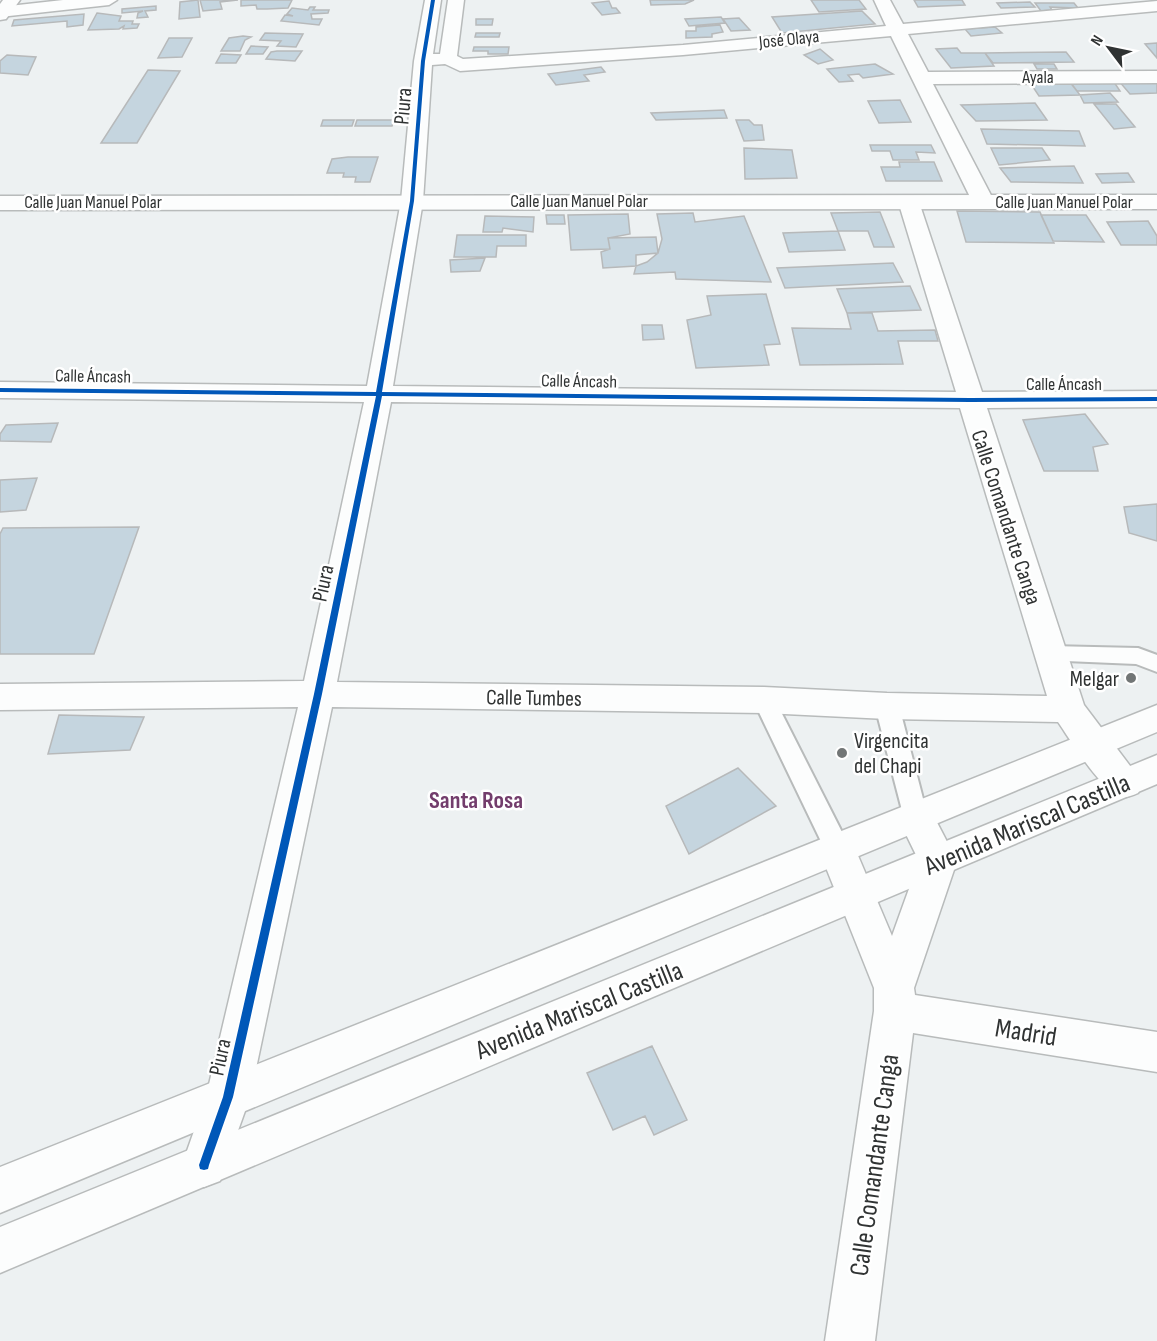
<svg xmlns="http://www.w3.org/2000/svg" width="1157" height="1341" font-family="'Sofia Sans Condensed',sans-serif">
  <rect width="100%" height="100%" fill="#edf1f2"/>
  <path fill="#c5d5df" stroke="#b7b9ba" stroke-width="1.5" d="M198,0L200,17L179,19L180,2Z
    M200,0H238L220,2L222,9L203,11Z
    M241,0H292L288,8L267,9H257L256,5L241,6Z
    M650,0H694L685,4L651,5Z
    M811,0H859L866,9L819,12Z
    M914,0H962L965,5L918,7Z
    M609,1L612,8H616L620,13L602,15L592,3Z
    M1030,2L1035,7L1001,8L997,3Z
    M1035,3H1074L1078,8L1050,7L1052,10L1041,11Z
    M156,6V10L145,11L148,17L137,18L138,13L143,11L122,13V9Z
    M310,7H315L313,10H329L328,13L311,14L312,19H322L319,25L281,21L285,15L293,16L287,14L292,8L308,10Z
    M862,11L875,24L782,33L772,17Z
    M97,13L121,16L119,21H133L132,24H139L137,28L123,29L124,26L119,29L88,30Z
    M84,14L83,25L67,27V21L12,26L14,20Z
    M721,17L725,23L689,26L685,19Z
    M739,18L750,30L731,31L723,19Z
    M476,19H493L492,25H476Z
    M720,25L723,32L712,34V37L686,38V31H696V27Z
    M995,27L1002,33L971,36L965,29Z
    M265,33L303,34L296,47L277,46L281,41L260,40Z
    M476,33H500L499,37H475Z
    M243,36L251,37L245,40L240,51H221L229,38Z
    M169,38H192L182,57L158,58Z
    M1157,43V58L1145,44Z
    M251,46L268,47L263,54H246Z
    M474,47H509L508,54H488V51H473Z
    M957,48L961,53H985L994,66L951,68L936,49Z
    M820,49L833,60L818,64L804,55Z
    M277,51H302L295,61L266,59L271,52Z
    M1066,52L1074,62L993,63L985,53Z
    M221,54L241,55L236,63H216Z
    M7,55L36,57L28,75L0,73V61Z
    M875,64L893,74L863,78L859,74L848,75L853,81L839,82L827,69Z
    M1034,64H1054L1057,69H1037Z
    M601,67L605,72L584,75L589,81L556,85L548,74Z
    M148,70L180,71L137,143H101Z
    M1157,79V93L1130,94L1118,80Z
    M1029,81H1069L1080,95L1039,96Z
    M1114,82L1120,91H1077L1071,83Z
    M1110,93L1118,102L1084,103L1080,95Z
    M900,100L911,122L879,123L868,101Z
    M1035,103L1047,120L976,121L961,105Z
    M1094,104H1116L1135,127L1114,129Z
    M724,110L727,118L656,120L651,113Z
    M323,120H354L352,126H321Z
    M357,120H394L392,126H355Z
    M736,120H749L754,125H762L764,140L744,141Z
    M981,129L1079,131L1085,146L987,144Z
    M870,145H931L935,153L916,152L919,160H893L890,151H872Z
    M744,148L792,150L797,178L745,179Z
    M991,148H1042L1050,160L999,165Z
    M348,157H378L370,182H355L356,177H343L344,173H327L332,159Z
    M899,162H934L942,181H886L881,167H900Z
    M1074,166L1083,183L1011,182L1000,168Z
    M1128,173L1134,182L1102,183L1096,174Z
    M957,211L1040,212L1054,243L966,242Z
    M880,212L894,247H874L868,231H838L831,213Z
    M693,213L695,222L744,216L771,282L676,279L675,272L634,274L636,266L647,262L658,253L662,239L657,214Z
    M628,214L630,234L608,238L610,249L571,250L568,215Z
    M546,215H564L565,224H547Z
    M1041,215H1086L1104,242L1053,241Z
    M485,216L534,217L533,232L503,228L502,232H483Z
    M1148,221L1157,236V245H1121L1107,222Z
    M838,231L845,250L789,252L783,233Z
    M457,235H526V246H497L496,257H454Z
    M656,237L658,253L636,255V266L603,268L601,252L610,249L608,238Z
    M485,258L480,271L451,272L450,260Z
    M893,263L903,282L785,288L777,268Z
    M910,286L921,310L847,313L837,289Z
    M766,294L780,344L764,345L769,365L696,368L687,320L711,315L707,296Z
    M847,313H872L878,331L935,330L938,341H898L903,364L800,365L792,328L851,329Z
    M642,325H662L664,339L643,340Z
    M1085,414L1108,444L1093,447L1098,471H1044L1023,420Z
    M58,423L51,442L0,441V434L6,425Z
    M37,478L26,510L0,512V480Z
    M1157,504V541L1129,533L1124,507Z
    M139,527L94,654H0V534L3,528Z
    M59,715L144,717L130,750L48,754Z
    M738,768L776,806L689,854L666,806Z
    M652,1046L687,1120L654,1135L645,1116L613,1130L587,1073Z"/>
  <g fill="none" stroke-linecap="round" stroke-linejoin="round">
    <defs>
      <path id="service" d="M1050,646L1138,648L1157,655V672L1136,664L1042,660L1039,654L1042,648Z
        M764,691L772,694L847,842L851,850L847,858L838,861L829,858L753,700L756,694Z
        M887,697L895,700L899,706L928,818L925,825L916,828L907,825L904,818L875,706L879,700Z"/>
      <path id="minor" d="M3,0H20L6,19L0,20V4Z
        M425,0H441L433,54H440L448,0H464L457,56L463,59L683,45L886,26L874,0H890L903,24L1157,1V11L908,34L928,72L1157,71V83L933,84L994,201L991,206H975L972,201L891,36L683,55L460,71L445,64L432,65L423,201L393,386L956,392L898,201L901,196H917L982,392L1157,391V407L987,408L1084,705L1143,783L1138,793C1134,795 1128,797 1124,797C1103,795 1070,739 1058,722L887,719L764,713L332,707L250,1097L220,1181L204,1187L188,1181L182,1165L206,1097L298,707L0,710V684L304,681L364,402L0,398V382L367,386L401,201L414,61ZM391,402L960,408L1047,696L887,693L764,687L337,682Z
        M916,803L929,807L957,861L914,988L915,995L1157,1032V1072L913,1033L875,1341H825L874,1011V988L819,850L825,839L838,834L851,839L892,936L919,861L898,818L903,807Z"/>
      <path id="tertiary" d="M63,0H117L109,5L0,17V7Z
        M1157,195V209L0,210V196Z"/>
      <path id="secondary" d="M1157,705V732L0,1213V1167Z
        M1157,755V784L0,1273V1227Z"/>
    </defs>
    <use href="#service" stroke="#b8bbbb" stroke-width="4"/>
    <use href="#minor" stroke="#b8bbbb" stroke-width="3"/>
    <use href="#tertiary" stroke="#b8bbbb" stroke-width="3"/>
    <use href="#secondary" stroke="#b8bbbb" stroke-width="3"/>
    <use href="#service" fill="#fcfdfd" fill-rule="evenodd"/>
    <use href="#minor" fill="#fcfdfd" fill-rule="evenodd"/>
    <use href="#tertiary" fill="#fcfdfd" fill-rule="evenodd"/>
    <use href="#secondary" fill="#fcfdfd" fill-rule="evenodd"/>
    <defs>
      <path id="cycleway" d="M431,0H435L425,61L414,201L382,392L970,398L1157,397V401L970,402L382,396L322,694L233,1097L209,1165L208,1169L204,1170L200,1169L199,1165L223,1097L314,694L376,396L0,392V388L376,392L410,201L421,61Z"/>
    </defs>
    <use href="#cycleway" stroke="#fff" stroke-width="3"/>
    <use href="#cycleway" fill="#0057b8" fill-rule="evenodd"/>
  </g>
  <g fill="#727676" stroke="#fff" stroke-width="2">
    <circle cx="1131" cy="678" r="6"/>
    <circle cx="842" cy="753" r="6"/>
  </g>
  <g text-anchor="middle" stroke-width="5" stroke-linejoin="round" paint-order="stroke">
    <g font-size="18" fill="#303333" stroke="#fff">
      <text transform="translate(789 39) rotate(-6)" y="6">José Olaya</text>
      <text x="1038" y="83">Ayala</text>
      <text x="579" y="207">Calle Juan Manuel Polar</text>
      <text x="93" y="208">Calle Juan Manuel Polar</text>
      <text x="1064" y="208">Calle Juan Manuel Polar</text>
      <text transform="translate(93 376) rotate(1)" y="6">Calle Áncash</text>
      <text transform="translate(579 381) rotate(1)" y="6">Calle Áncash</text>
      <text x="1064" y="390">Calle Áncash</text>
    </g>
    <g font-size="22" fill="#303333" stroke="#fff">
      <text transform="translate(402 106) rotate(-85)" y="8">Piura</text>
      <text transform="translate(1007 517) rotate(72)" y="8">Calle Comandante Canga</text>
      <text transform="translate(322 583) rotate(-78)" y="8">Piura</text>
      <text transform="translate(534 697) rotate(1)" y="8">Calle Tumbes</text>
      <text transform="translate(219 1057) rotate(-78)" y="8">Piura</text>
    </g>
    <g font-size="22" fill="#303333" stroke="#fff" text-anchor="end">
      <text x="1119" y="686">Melgar</text>
      <text x="854" y="748" text-anchor="start">Virgencita<tspan x="854" dy="25">del Chapi</tspan></text>
    </g>
    <g font-size="24" font-weight="bold" fill="#733d6c" stroke="#fff">
      <text x="476" y="808">Santa Rosa</text>
    </g>
    <g font-size="27" fill="#303333" stroke="#fff">
      <text transform="translate(1027 824) rotate(-23)" y="9">Avenida Mariscal Castilla</text>
      <text transform="translate(579 1010) rotate(-22)" y="9">Avenida Mariscal Castilla</text>
      <text transform="translate(1026 1032) rotate(9)" y="9">Madrid</text>
      <text transform="translate(874 1165) rotate(-82)" y="9">Calle Comandante Canga</text>
    </g>
  </g>
  <g transform="translate(1109 48) rotate(302)" stroke="#ffffff" stroke-width="4.5" paint-order="stroke">
  <path d="M0-4.5L10 22L0 15L-10 22Z" fill="#303333"/>
  <text y="-9" font-size="16" font-weight="bold" text-anchor="middle" fill="#303333">N</text>
  </g>
</svg>
